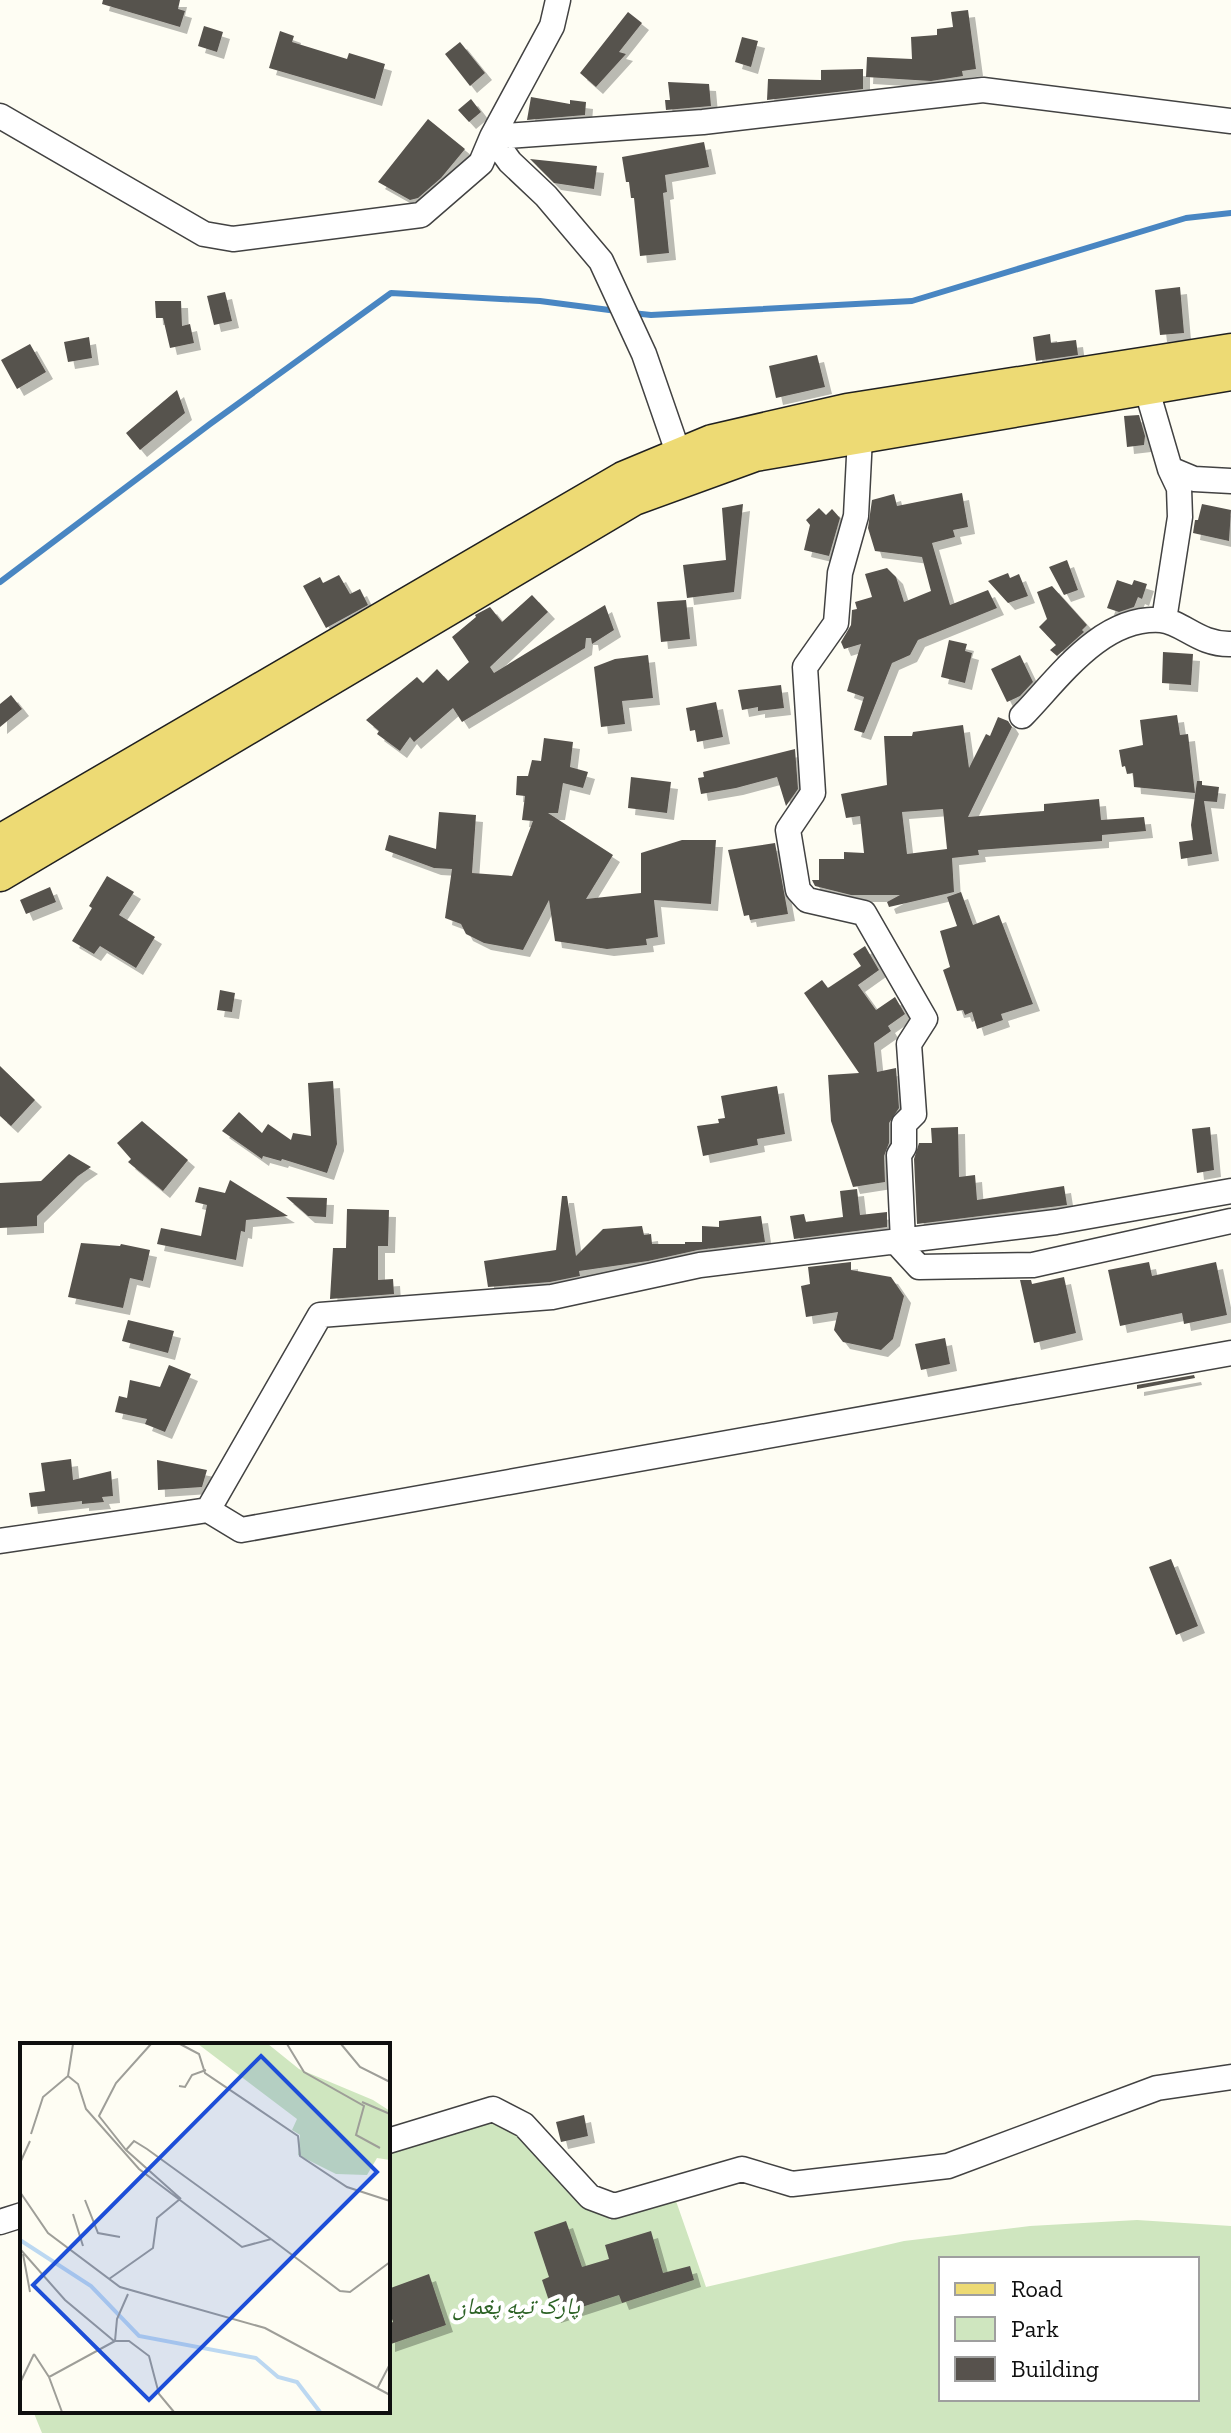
<svg xmlns="http://www.w3.org/2000/svg" width="1231" height="2433" font-family="'Zilla Slab','Noto Naskh Arabic',serif">
  <defs>
    <filter id="shadow"><feDropShadow dx="7" dy="7" stdDeviation="0" flood-color="#0004"/></filter>
  </defs>
  <rect width="100%" height="100%" fill="#fefdf3"/>
  <path fill="#cfe6bf" fill-rule="evenodd" d="M511,2103L610,2220L676,2201L706,2287L904,2241L1030,2226L1137,2220L1231,2226V2433H42L33,2411H388V2143ZM941,2259H1197V2399H941Z"/>
  <g fill="none" stroke-linecap="round" stroke-linejoin="round">
    <path stroke="#4986c2" stroke-width="6" d="M632,313L651,315L912,301L1186,218L1231,213
      M0,582L210,424L391,293L540,301L617,311"/>
  </g>
  <path fill="#57524d" fill-rule="evenodd" filter="url(#shadow)" d="M103,0H180L178,9L185,11L180,27L102,4Z
    M968,10L976,69L962,71L963,76L931,81L866,77L867,57L912,59L911,37L937,35V29L953,27L951,12Z
    M628,12L642,23L619,52L626,54L596,87L580,73Z
    M204,26L223,32L217,52L198,46Z
    M280,31L294,36L292,42L347,59L349,53L385,64L375,99L269,68Z
    M742,37L758,41L751,67L735,62Z
    M460,42L485,73L470,86L445,54Z
    M863,69V89L767,100L768,79L821,80V70Z
    M668,82L709,84L711,106L666,110L665,100H670Z
    M531,97L570,104V100L586,102L585,115L527,120Z
    M471,99L481,112L469,122L458,110Z
    M428,119L465,149L441,178L418,198L410,200L378,182Z
    M704,142L709,167L665,175L667,192L663,193L669,253L640,256L634,198H631L629,182H626L622,157Z
    M530,159L597,166L594,189L554,183Z
    M1180,287L1184,333L1160,335L1155,290Z
    M225,292L232,321L214,325L207,296Z
    M155,301H181L182,326L190,324L194,343L170,348L163,318H156Z
    M1050,334L1051,343L1076,340L1078,355L1036,361L1033,337Z
    M89,337L92,358L68,362L64,342Z
    M30,344L46,372L17,389L1,360Z
    M817,355L825,387L776,398L769,366Z
    M177,390L185,413L140,450L126,433Z
    M1139,415L1145,436L1144,445L1127,447L1124,416Z
    M962,493L968,527L953,530L955,537L932,543L950,605L988,590L997,608L918,640L910,655L892,663L864,733L854,730L864,697L847,691L861,644L844,649L841,642L851,625L852,610L857,609L855,602L872,597L865,574L887,568L896,577L904,602L931,591L922,557L875,551L868,528L872,500L894,494L897,506Z
    M743,504L734,592L687,598L683,565L726,560L722,508Z
    M1202,504L1231,510L1229,541L1193,533L1195,520H1198Z
    M819,508L826,515L832,509L840,518L829,556L804,550L810,525L806,520Z
    M1067,560L1078,590L1064,595L1049,567Z
    M1008,573L1010,578L1019,574L1028,596L1008,603L988,581Z
    M339,575L350,594L360,589L368,605L326,628L303,586L320,577L323,583Z
    M1117,580L1132,585L1134,580L1147,584L1142,599L1138,597L1134,607L1119,612L1107,608Z
    M1052,586L1087,625L1082,630L1084,632L1057,656L1050,650L1056,645L1039,627L1047,619L1037,592Z
    M532,595L548,612L490,667L494,673L605,605L614,630L592,644L591,638H586L585,648L462,722L453,708L414,742L410,737L400,751L377,734L379,731L366,720L417,677L423,683L437,669L448,681L469,662L452,637L476,617L475,615L490,607L502,622Z
    M686,600L690,639L661,642L657,602Z
    M949,640L967,644L965,651L972,653L965,683L941,677Z
    M1163,652L1193,654L1191,685L1162,683Z
    M648,655L653,698L622,701L625,724L601,727L594,667L615,659Z
    M1020,655L1033,682L1020,696L1007,702L991,669Z
    M781,685L784,708L758,711V707L742,710L738,690Z
    M11,695L22,709L0,727V704Z
    M716,702L723,737L697,742L695,730L690,731L686,708Z
    M1177,715L1180,735L1188,734L1195,793L1134,787L1133,773L1127,774L1125,766L1122,767L1119,750L1143,745L1140,720Z
    M998,717L1008,721L1012,727L968,817L1044,811V804L1099,799L1101,820L1144,817L1146,831L1102,835V841L978,850L979,855L952,858L954,892L889,907L887,902L900,895H851L815,886L812,880H819V859H844V852L864,853L860,816L846,818L841,794L887,785L884,736H912L913,732L963,725L969,768L986,734L990,736ZM943,809L947,849L907,854L902,812Z
    M544,738L573,742L570,767L588,772L583,788L563,783L558,813H548L613,855L586,899L641,893V853L682,840H716L711,904L654,900L658,937L646,939L647,945L607,949L555,941L549,900L523,950L484,943L466,934L461,924L445,918L452,869L434,868L385,850L389,835L436,849L439,812L476,815L472,873L512,876L533,821L522,820L525,796L516,795L517,776H528L532,760L541,761Z
    M795,749L798,789L786,806L777,777L736,788L701,794L698,778L704,777L703,772Z
    M631,777L671,782L667,813L628,808Z
    M1197,781H1202V785L1219,787L1217,802L1204,801L1212,854L1181,859L1179,842L1193,840L1191,825Z
    M775,843L788,914L750,920L749,915L744,916L728,850Z
    M107,876L134,892L119,915L155,937L136,968L100,946L94,954L72,941L92,908L89,906Z
    M50,887L56,902L26,914L20,900Z
    M961,892L973,925L999,915L1033,1004L1001,1014L1003,1020L977,1029L972,1012L965,1015L963,1010L957,1011L943,970L950,967L940,931L957,926L947,897Z
    M865,946L879,970L858,985L876,1010L895,997L905,1014L888,1026L891,1031L874,1043L877,1072L896,1068L899,1108L889,1123V1143L884,1156L885,1182L853,1187L831,1121L828,1075L859,1073L804,993L822,980L828,988L861,966L853,954Z
    M220,990L235,993L232,1012L217,1010Z
    M0,1066L35,1100L11,1126L0,1116Z
    M333,1081L337,1144L327,1173L282,1159L281,1161L263,1156L262,1159L222,1131L239,1112L262,1133L268,1124L291,1140L293,1133L311,1136L308,1083Z
    M777,1086L785,1134L757,1139L758,1145L703,1156L697,1126L719,1123L718,1119L725,1118L721,1096Z
    M142,1121L188,1160L163,1191L128,1162L131,1159L117,1143Z
    M958,1127L959,1177L975,1175L977,1200L1064,1186L1067,1205L917,1224L914,1159L919,1143H932L931,1128Z
    M1210,1127L1214,1170L1197,1173L1192,1129Z
    M69,1154L91,1167L78,1176L37,1216V1226L0,1228V1183L41,1181Z
    M230,1180L288,1216L246,1220L245,1232L241,1231L236,1260L157,1244L161,1228L201,1236L207,1205L195,1202L199,1187L225,1193Z
    M857,1189L860,1215L887,1212V1227L794,1239L790,1216L804,1214L806,1222L843,1217L840,1191Z
    M562,1196H567L576,1256L603,1229L642,1226L644,1235L651,1234L652,1244H685V1242H702V1226L719,1227V1221L761,1216L765,1242L698,1250L648,1261L579,1271L580,1276L550,1282L488,1287L484,1261L556,1250Z
    M286,1197L327,1198L326,1217L308,1216Z
    M347,1209L389,1210L388,1246H378V1280L393,1279L394,1294L330,1299L333,1248H346Z
    M81,1243L120,1246L121,1244L150,1250L143,1281L130,1278L123,1308L68,1297Z
    M851,1262V1270L891,1277L904,1296L893,1339L881,1350L843,1342L834,1330L838,1312L806,1317L801,1286L810,1284L808,1267Z
    M1149,1262L1152,1276L1216,1262L1227,1315L1184,1324L1182,1313L1120,1326L1108,1270Z
    M1064,1277L1076,1333L1034,1343L1020,1280H1031L1032,1284Z
    M128,1320L174,1331L168,1353L122,1341Z
    M945,1338L950,1364L921,1370L915,1344Z
    M169,1365L191,1374L165,1432L145,1424L147,1419L115,1412L119,1396L127,1398L130,1380L160,1387Z
    M1194,1375L1195,1378L1137,1389V1385Z
    M71,1459L73,1480L111,1471L113,1496L102,1497L104,1502L82,1504V1501L31,1507L29,1493L45,1491L41,1463Z
    M157,1460L207,1470L202,1487L158,1490Z
    M1171,1559L1198,1626L1176,1635L1149,1567Z
    M584,2115L588,2136L561,2142L556,2122Z
    M566,2221L582,2267L609,2259L605,2245L651,2231L663,2273L690,2266L694,2280L622,2303L619,2295L554,2316L542,2280L549,2277L534,2232Z
    M429,2274L446,2325L388,2345V2324L393,2322L388,2307V2289Z"/>
  <g fill="none" stroke-linecap="round" stroke-linejoin="round">
    <defs>
      <path id="minor" d="M558,0L552,26L492,137L703,122L983,90L1231,121
        M0,116L204,234L233,239L421,215L481,163L492,137L510,162L546,196L601,261L644,354L679,455
        M1146,387L1170,469L1179,488L1180,517L1164,620
        M860,437L856,516L840,573L836,623L805,667L813,793L788,830L798,890L807,900L864,913L925,1019L909,1044L914,1114L904,1124V1147L899,1155L903,1241
        M1170,469L1194,479L1231,481
        M1022,716C1059,678 1101,616 1161,620C1183,622 1199,645 1231,644
        M896,1242L919,1267L1033,1265L1231,1221
        M208,1510L241,1530L1231,1353
        M0,1541L208,1510L320,1315L552,1297L700,1265L1056,1222L1231,1191
        M388,2141L493,2109L524,2125L590,2197L614,2206L742,2169L792,2184L948,2166L1157,2088L1231,2077
        M0,2222L22,2215"/>
      <path id="major" d="M0,841L623,478L712,441L847,410L1231,350
        M0,875L634,499L755,455L1231,374"/>
    </defs>
    <use href="#minor" stroke="#424242" stroke-width="27"/>
    <use href="#major" stroke="#202020" stroke-width="35"/>
    <use href="#minor" stroke="#fff" stroke-width="24"/>
    <use href="#major" stroke="#edda74" stroke-width="32"/>
  </g>
  <g text-anchor="middle" stroke-width="8" stroke-linejoin="round" paint-order="stroke">
    <g font-size="24" font-style="italic" fill="#2c6225" stroke="#fff">
      <text x="516" y="2314">پارک تپهِ پغمان</text>
    </g>
  </g>
  <g transform="translate(20 2043)">
    <rect width="370" height="370" fill="#fefdf3"/>
    <path d="M178,1H248L279,26L353,57L370,68V117L357,115L347,132L316,131L278,112L280,92L272,87L277,76Z" fill="#cfe6bf"/>
    <path fill="none" stroke="#bcd8f1" stroke-width="4" d="M0,197L71,243L119,293L236,315L258,334L277,339L300,369"/>
    <path fill="none" stroke="#9e9e98" stroke-width="2" d="M131,1L96,40L79,73L106,107L161,156M160,1L179,11L185,30L278,93L280,113L327,144L370,158M267,1L284,29L344,63L336,92L360,105M321,1L340,24L370,39M48,33L58,41L66,66L119,126L222,204L251,196L320,248L330,249L370,219M159,43L165,44L172,32L186,27M342,59L370,71M11,91L23,54L48,33L53,1M106,107L114,98L127,106L251,196M0,120L10,98M0,149L28,190L100,244L245,285L370,352M65,157L78,190L100,194M53,171L63,203M0,206L45,257L94,298M3,211L10,249M89,236L133,205L137,175L160,156M108,251L97,276L95,298H109L129,313L139,351L154,369M14,311L29,334M0,340L14,311M357,346L370,321M42,369L29,334L95,298"/>
    <path fill="#1d4ed8" fill-opacity="0.15" stroke="#1d4ed8" stroke-width="4" d="M241,13L357,129L129,357L13,242Z"/>
    <rect width="370" height="370" fill="none" stroke="#0f0f0f" stroke-width="4"/>
  </g>
  <rect x="939" y="2257" width="260" height="144" fill="#ffffff" stroke="#9f9f9f" stroke-width="2"/>
  <rect x="955" y="2283" width="40" height="12" fill="#edda74" stroke="#9f9f9f" stroke-width="2"/>
  <text x="1011" y="2297" font-size="24" fill="#0f0f0f">Road</text>
  <rect x="955" y="2317" width="40" height="24" fill="#cfe6bf" stroke="#9f9f9f" stroke-width="2"/>
  <text x="1011" y="2337" font-size="24" fill="#0f0f0f">Park</text>
  <rect x="955" y="2357" width="40" height="24" fill="#57524d" stroke="#9f9f9f" stroke-width="2"/>
  <text x="1011" y="2377" font-size="24" fill="#0f0f0f">Building</text>
</svg>
